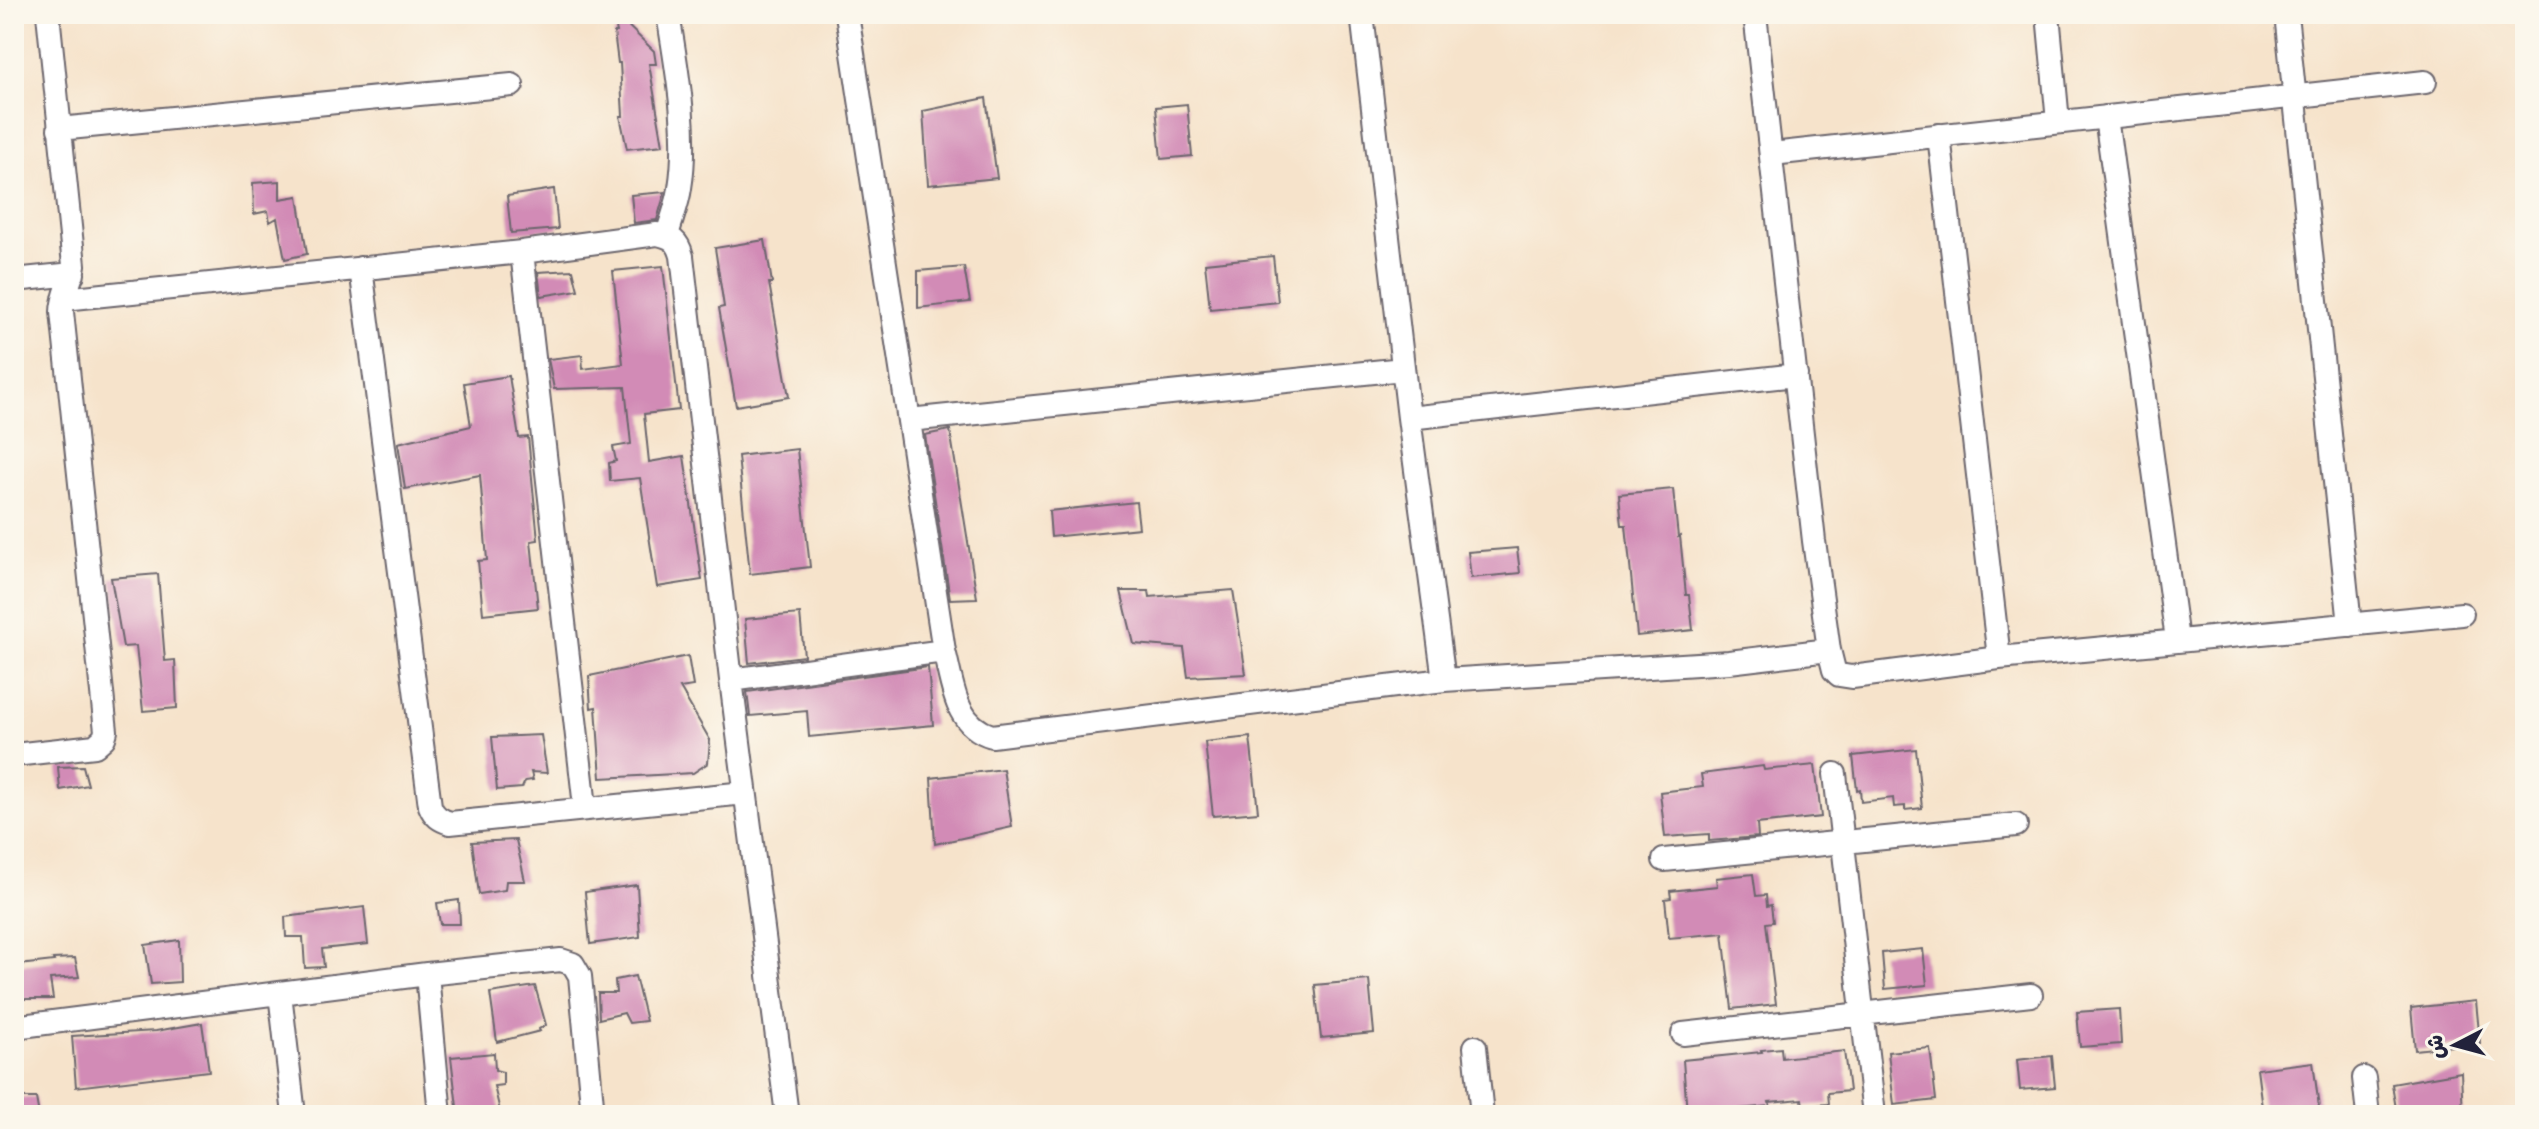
<svg xmlns="http://www.w3.org/2000/svg" width="2539" height="1129" font-family="Itim,'Playpen Sans Arabic',sans-serif">
  <rect width="100%" height="100%" fill="#fbf7ec"/>
  <filter id="ink" filterUnits="userSpaceOnUse"><feTurbulence type="fractalNoise" baseFrequency=".0125" numOctaves="2"/><feDisplacementMap in="SourceGraphic" scale="16" xChannelSelector="R" yChannelSelector="G"/><feConvolveMatrix kernelMatrix="1 2 1 2 8 2 1 2 1" color-interpolation-filters="sRGB"/></filter>
  <filter id="wash" filterUnits="userSpaceOnUse"><feTurbulence type="fractalNoise" baseFrequency=".006" numOctaves="4" result="noise"/><feDisplacementMap in="SourceGraphic" scale="32" xChannelSelector="R" yChannelSelector="G"/><feGaussianBlur stdDeviation="1.8" result="paint"/><feColorMatrix in="noise" values="0 0 0 0 0 0 0 0 0 0 0 0 0 0 0 0 0 1.4 0 .05"/><feComposite in="paint" operator="in"/></filter>
  <g filter="url(#wash)">
    <rect width="100%" height="100%" fill="#f6e3cb"/>
    <g id="blocks">
      <path fill="#d28bb6" d="M613,14H616L654,51L656,64H649L663,145L627,149L620,116H623L620,63H618L614,32H617Z
        M986,98L997,178L928,185L923,111Z
        M1187,104L1192,156L1161,159L1156,107Z
        M280,181V199L298,196L307,254L285,259L277,218L270,222L268,211L254,214L253,183Z
        M554,189L558,229L511,233L507,196Z
        M665,192L657,220L634,223L631,195Z
        M765,240L772,283H769L789,397L736,406L719,308L724,307L715,248Z
        M1273,256L1278,302L1210,309L1205,263Z
        M663,266L679,410L644,414L649,462L684,456L702,580L657,587L640,478L610,481L609,463L616,461L613,447L631,444L625,387L554,389L548,359L582,355L583,369L623,364L613,271Z
        M964,267L970,302L918,308V271Z
        M573,270L578,290L541,296L538,272Z
        M509,376L519,438L528,437L538,540L531,541L538,608L483,614L478,561L487,560L480,475L405,489L398,443L471,426L464,383Z
        M950,430L977,598L950,599L925,435Z
        M797,449L810,567L750,574L738,456Z
        M1673,489L1678,537L1680,536L1686,595H1689L1693,630L1637,636L1626,525H1622L1619,494Z
        M1136,502L1139,528L1051,537L1049,511Z
        M1517,548L1520,573L1471,578L1468,552Z
        M158,574L165,661L175,660L177,708L143,711L136,646L123,647L111,578Z
        M1233,590L1246,674L1188,677L1184,648L1134,644L1121,591H1149L1150,597Z
        M800,614L804,656L749,663L745,619Z
        M688,656L693,686L680,688L710,740L708,763L693,773L601,778L596,707L591,708L589,676Z
        M928,667L933,725L809,737L807,711L750,716L747,692Z
        M541,735L547,773L531,772L533,780L525,781L522,788L497,790L492,737Z
        M1250,737L1258,812L1213,816L1205,742Z
        M1916,749L1922,808L1905,810V806L1894,807L1893,798L1861,802L1860,789L1857,790L1853,756Z
        M1815,765L1821,817L1757,824L1758,837L1709,841V834L1665,837L1660,792L1703,787L1701,774L1763,766L1764,770Z
        M83,766L88,785L60,790L58,767Z
        M1003,769L1012,827L935,844L931,778Z
        M516,840L525,881H506L505,890L479,894L472,842Z
        M1753,874L1756,896L1766,895L1767,906L1771,905L1773,922L1766,923L1776,1004L1732,1009L1723,933L1669,938L1665,899L1671,898L1670,891L1717,886L1716,878Z
        M637,885L640,937L590,944L585,892Z
        M459,900L460,924H440L437,903Z
        M364,907L368,944L322,949L324,967L305,968L303,937H286L285,917Z
        M179,940L180,982L151,984L145,945Z
        M1923,949L1927,985L1885,989L1882,953Z
        M75,958L79,977L50,979L53,999H18L19,965L54,961L53,959Z
        M635,976L646,1021L629,1023L624,1013L599,1019L598,993H616L615,980Z
        M1369,980L1374,1033L1321,1038L1315,985Z
        M535,986L546,1025L539,1029L540,1031L497,1042L490,993Z
        M2476,1001L2480,1043L2415,1050L2411,1008Z
        M2119,1009L2121,1044L2080,1047L2077,1012Z
        M202,1023L209,1071L76,1087L72,1036L156,1031Z
        M1781,1048L1782,1058L1844,1051L1849,1091L1828,1093L1829,1104L1803,1106L1802,1099L1769,1102L1770,1106L1687,1114L1683,1060L1762,1052L1761,1050Z
        M1930,1048L1936,1100L1894,1105L1888,1052Z
        M494,1053L495,1070L503,1072V1085L494,1086L501,1115H458L451,1057Z
        M2052,1056L2055,1087L2020,1090L2017,1060Z
        M2313,1062L2320,1115H2263L2257,1069Z
        M2461,1072L2463,1115H2397L2392,1084Z
        M14,1098H36L39,1115H14Z"/>
    </g>
  </g>
  <g filter="url(#ink)">
    <use href="#blocks" fill-opacity="0" stroke="#6c666d" stroke-width="2"/>
    <g fill="none" stroke-linecap="round" stroke-linejoin="round">
      <defs>
        <path id="street" d="M847,14L944,651C953,684 954,725 992,736L1444,680L1729,662L1829,650
          M1362,14L1409,418L1444,680
          M1755,14L1814,541L1829,650L1834,670L1839,675L1852,677L1999,658L2462,614
          M2048,14L2058,122
          M2286,14L2350,625
          M2106,117L2177,640
          M59,129L512,85
          M1939,135L1999,658
          M1772,154L2425,82
          M667,236C671,220 678,204 680,188C689,132 677,70 668,14
          M522,252L585,807
          M361,268L430,806C434,816 440,820 450,823L745,793
          M14,280L73,274
          M64,299L522,252L657,234C672,237 678,241 682,256L731,680L787,1115
          M1409,418L1796,375
          M909,420L1403,369
          M731,680L944,651
          M14,755L95,746L104,738L106,731L62,312C62,296 72,281 74,265L48,14
          M1835,774L1874,1115
          M1664,860L2016,825
          M427,974L440,1115
          M280,993L294,1115
          M14,1027L427,974L561,960L573,964L580,976L593,1115
          M1683,1034L2031,995
          M1475,1047L1482,1115
          M2364,1078L2368,1115"/>
      </defs>
      <use href="#street" stroke="#6c666d" stroke-width="26"/>
      <use href="#street" stroke="#fff" stroke-width="22"/>
    </g>
  </g>
  <rect width="2539" height="1129" fill="none" stroke="#fbf7ec" stroke-width="48"/>
  <g transform="translate(2455 1045) rotate(264)" stroke="#fbf7ec" stroke-width="6" paint-order="stroke">
  <path d="M0-6L14 30L0 20L-14 30Z" fill="#22223b"/>
  <text y="-12" font-size="22" font-weight="bold" text-anchor="middle" fill="#22223b">ش</text>
  </g>
</svg>
